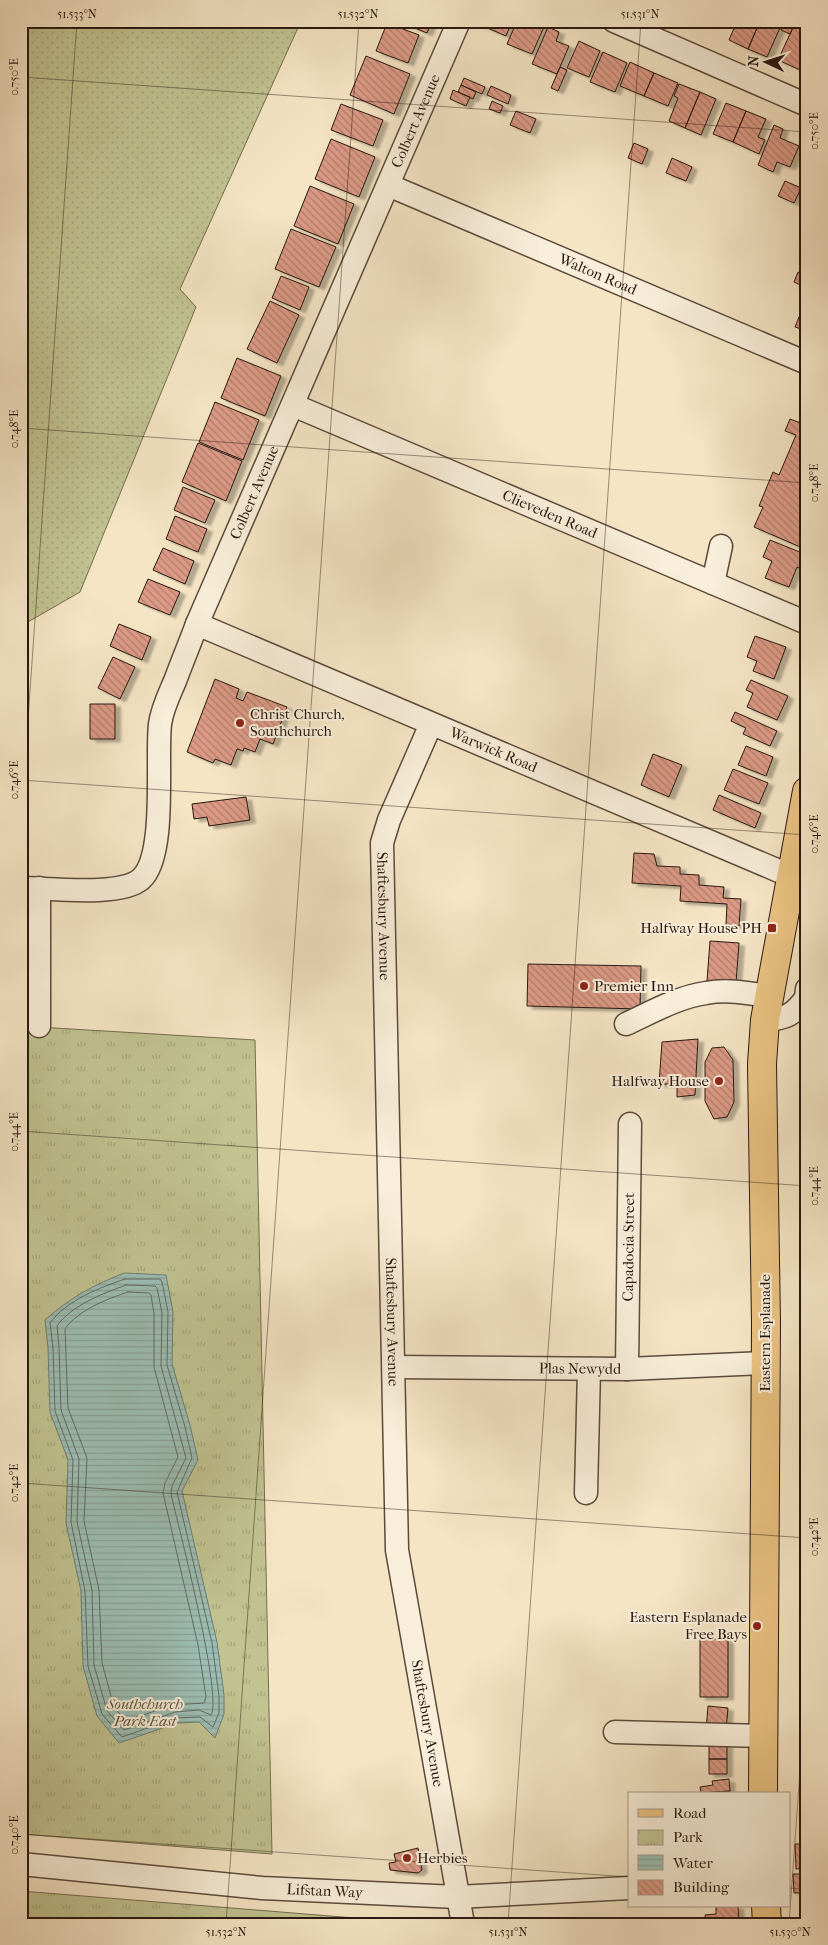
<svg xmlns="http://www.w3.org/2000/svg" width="828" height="1945" font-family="'IM FELL French Canon',serif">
  <defs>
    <pattern id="grass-dots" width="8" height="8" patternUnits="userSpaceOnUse" patternTransform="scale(1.25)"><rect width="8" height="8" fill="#c1c391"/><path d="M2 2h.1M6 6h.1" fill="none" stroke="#a6a77c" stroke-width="1.8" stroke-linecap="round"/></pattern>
    <pattern id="park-tufts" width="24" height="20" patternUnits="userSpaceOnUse" patternTransform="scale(1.25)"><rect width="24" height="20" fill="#c1c391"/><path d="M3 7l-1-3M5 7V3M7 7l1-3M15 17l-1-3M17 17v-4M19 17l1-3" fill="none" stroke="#a6a77c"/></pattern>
    <pattern id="water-rules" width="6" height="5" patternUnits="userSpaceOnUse" patternTransform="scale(1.25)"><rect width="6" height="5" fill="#9cbfb5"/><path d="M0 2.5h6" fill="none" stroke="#86a39a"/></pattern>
    <pattern id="building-back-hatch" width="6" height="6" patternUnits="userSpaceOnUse" patternTransform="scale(1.25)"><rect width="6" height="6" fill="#dc9a86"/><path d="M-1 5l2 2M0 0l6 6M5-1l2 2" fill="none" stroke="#b27d6c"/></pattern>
    <filter id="shadow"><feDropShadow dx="5.5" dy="3" stdDeviation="1" flood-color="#0004"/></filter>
  </defs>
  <rect width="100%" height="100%" fill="#f5e5c5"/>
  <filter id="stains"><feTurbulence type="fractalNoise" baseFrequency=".004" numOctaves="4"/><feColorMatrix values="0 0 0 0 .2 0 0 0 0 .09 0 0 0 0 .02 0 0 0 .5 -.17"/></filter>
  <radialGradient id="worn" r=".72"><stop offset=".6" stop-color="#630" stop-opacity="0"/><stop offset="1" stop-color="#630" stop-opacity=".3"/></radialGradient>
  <path fill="url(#grass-dots)" stroke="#746d50" d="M21,21H301L180,289L196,307L80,592L21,626Z"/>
  <path fill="url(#park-tufts)" stroke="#746d50" d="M21,1026L255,1040L272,1854L21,1834Z
    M21,1891L429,1924H21Z"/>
  <path fill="url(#water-rules)" stroke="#6e7c73" d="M124,1273L166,1275L173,1312L172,1364L190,1425L198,1460L182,1491L217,1642L224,1695V1714L215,1738L199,1722L177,1723L119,1743L97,1716L83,1666L81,1591L66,1523L68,1460L50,1412L48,1348L45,1320C71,1297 92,1286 124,1273Z"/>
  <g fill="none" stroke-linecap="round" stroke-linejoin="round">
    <path stroke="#626b62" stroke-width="1" d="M125,1279H160L162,1282L168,1312L167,1365L185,1427L192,1458L177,1492L212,1643L219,1696V1713L213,1727L200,1717L176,1718L122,1737L102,1714L88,1666L85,1591L71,1522L73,1460L55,1411L53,1348L50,1323C67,1300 99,1288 125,1279Z
      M126,1285L155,1286L157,1288L162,1313L161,1366L186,1458L172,1486L171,1494C178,1525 223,1697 211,1715L199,1710L175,1712L124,1730L107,1711L94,1665L92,1590L77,1522L79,1459L61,1410L59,1347L57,1326C72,1305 102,1294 126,1285Z
      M128,1292L149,1293L151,1295L154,1314V1367L178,1457L165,1483L163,1493L198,1645L206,1697L204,1703L172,1705L126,1721L114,1707L102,1663L99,1590L84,1521L87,1458L68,1408L65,1329C78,1310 107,1299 128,1292Z"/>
  </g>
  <path fill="url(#building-back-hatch)" stroke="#28170f" filter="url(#shadow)" d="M398,21H432L427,33Z
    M477,21H512L506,36L476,23Z
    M517,21H531L544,27L532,54L507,44Z
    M737,21H760L748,49L729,40Z
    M760,21L769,23L783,21L767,57L748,49Z
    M784,21H796L790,34L781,30Z
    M796,21L807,26V73L778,60Z
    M387,23L419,35L408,63L376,51Z
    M548,27L559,32L556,41L569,46L557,74L532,64Z
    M579,41L600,51L589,77L567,68Z
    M603,52L627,63L615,92L590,82Z
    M366,56L410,74L394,114L350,95Z
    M630,62L654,73L644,96L620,86Z
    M560,67L567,70L558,91L551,88Z
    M654,73L678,83L668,106L644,96Z
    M464,78L485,87L482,94L461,85Z
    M679,84L700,92L685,128L669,121L678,98L674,96Z
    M461,85L476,92L473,99L458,92Z
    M491,86L511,95L508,104L487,95Z
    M453,90L470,97L466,106L450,99Z
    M700,92L716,99L701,135L685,128Z
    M492,101L503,106L500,113L489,109Z
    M726,103L746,111L733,142L713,134Z
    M341,104L383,120L373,146L331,130Z
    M516,111L536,119L530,133L510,125Z
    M746,111L766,119L758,137L765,140L759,154L733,142Z
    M774,125L783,129L780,138L799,146L790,167L777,162L773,172L758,165Z
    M331,139L375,157L359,197L315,179Z
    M634,143L648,149L642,164L628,158Z
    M805,151L807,152V170L799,167Z
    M672,158L692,167L686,181L666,173Z
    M785,181L801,188L794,203L778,196Z
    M310,186L354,204L338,244L294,226Z
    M291,229L336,247L319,287L275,269Z
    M798,272L807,276V288L794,282Z
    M281,276L309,287L300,310L272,298Z
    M807,297V331L795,327Z
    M270,301L299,315L277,363L247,349Z
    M237,358L281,376L265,416L221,398Z
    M215,402L259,420L243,460L199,442Z
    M790,419L806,425L807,422L805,549L754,527L763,507L759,506L773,472L779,475L796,435L785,431Z
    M198,443L242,461L226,501L182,482Z
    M183,487L215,500L205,523L174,510Z
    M175,516L207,529L198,552L166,539Z
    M770,540L807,555V562L804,570L797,567L789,587L765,578L772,561L763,557Z
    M163,548L194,561L185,584L153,570Z
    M148,579L180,592L170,615L138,602Z
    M119,624L151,637L142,660L110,646Z
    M755,636L786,647L774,679L753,671L757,661L747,657Z
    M113,657L135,667L120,699L98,688Z
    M215,679L239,689L236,698L243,701L247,692L287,707L273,744L260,739L255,752L244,748L243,751L237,749L231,765L215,759L213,763L187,752Z
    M751,680L788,696L777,720L747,707L753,693L746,690Z
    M90,704H115V739H90Z
    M735,712L777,731L770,746L743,734L746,728L731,721Z
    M746,746L773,757L766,776L738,765Z
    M653,754L682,765L669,797L641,785Z
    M733,769L768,783L759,804L724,790Z
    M719,795L761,813L755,828L713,810Z
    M246,797L250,820L209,826L207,817L194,819L192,804Z
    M634,853L654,854L657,866L680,867V874L699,875V885L724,887L723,898L741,899L739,926L726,925L727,904L680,901L681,886L632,883Z
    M710,941L739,943L736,983L707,981Z
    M528,964L641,966L640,1009L527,1006Z
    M698,1039L695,1095L677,1097V1084H659L662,1042Z
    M724,1047L733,1060L734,1102L727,1117L714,1119L705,1101V1062L712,1048Z
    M700,1639H728V1697H700Z
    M708,1706L728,1708L726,1731L706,1730Z
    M709,1744H727V1759H709Z
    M709,1759H727V1774H709Z
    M729,1779L730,1791L701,1793L700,1787L713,1785L712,1781Z
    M730,1791V1794H701V1793Z
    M795,1844H807V1868L796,1869Z
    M418,1848L422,1870L418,1873L390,1870L389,1863L396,1862L394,1854Z
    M793,1874H802V1893H794Z
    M716,1906H738L739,1921L706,1924L705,1915L716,1914Z
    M504,1921V1924H486L485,1922Z
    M739,1921V1924H706Z"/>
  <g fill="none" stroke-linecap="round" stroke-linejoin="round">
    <defs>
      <g id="minor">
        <path d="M614,21L807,105"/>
        <path id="s1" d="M388,185L807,363"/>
        <path id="s2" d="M293,405L807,623"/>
        <path d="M713,583L721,546"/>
        <path id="s3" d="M197,624L779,871L791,874"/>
        <path id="s4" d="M431,724L389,820L382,843L397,1550L463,1924"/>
        <path id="s5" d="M21,888C48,888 121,897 141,879C167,856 156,759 160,724C162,709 169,695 175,681C182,662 190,643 197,624L459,21"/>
        <path d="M39,888V1026"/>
        <path d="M765,1020C785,1019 794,1015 806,998L807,989"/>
        <path d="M626,1024C652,1012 678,997 706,993C727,989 749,993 769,996"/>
        <path id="s6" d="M394,1367L627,1369L766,1363"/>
        <path id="s7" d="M627,1369L630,1124"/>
        <path d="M586,1493L589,1369"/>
        <path d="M615,1732L763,1736"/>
        <path id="s8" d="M21,1864L262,1888L457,1897L629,1888"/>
      </g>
      <path id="major" d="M763,1794L766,1324L762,1064L765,1020L807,791
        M766,1906L767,1924"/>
    </defs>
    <use href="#minor" stroke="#5b4a3c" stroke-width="25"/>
    <use href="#major" stroke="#28170f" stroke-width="30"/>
    <use href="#minor" stroke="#f8eed9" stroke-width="22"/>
    <use href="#major" stroke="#eac282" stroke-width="28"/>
  </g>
  <path fill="none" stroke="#28170f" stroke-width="1" stroke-opacity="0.45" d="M21,77L807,132M21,428L807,483M21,780L807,835M21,819L77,21M21,1131L807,1186M21,1483L807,1538M21,1834L629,1877M789,1888L807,1889M226,1924L359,21M508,1924L641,21M789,1924L807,1674"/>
  <g fill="#8f2418" stroke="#f8eed9" stroke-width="2">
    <circle cx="240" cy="723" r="5"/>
    <rect x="767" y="923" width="10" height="10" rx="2.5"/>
    <circle cx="584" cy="986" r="5"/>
    <circle cx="719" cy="1081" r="5"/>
    <circle cx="757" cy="1626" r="5"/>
    <circle cx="407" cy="1858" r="5"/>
  </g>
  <g text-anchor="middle" stroke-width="4" stroke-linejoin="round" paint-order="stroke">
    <g font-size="15" fill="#28170f" stroke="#f8eed9">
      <text dy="5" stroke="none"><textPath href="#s5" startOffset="936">Colbert Avenue</textPath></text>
      <text dy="5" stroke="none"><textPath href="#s1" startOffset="228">Walton Road</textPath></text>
      <text dy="5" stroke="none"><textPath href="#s5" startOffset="531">Colbert Avenue</textPath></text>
      <text dy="5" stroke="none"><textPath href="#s2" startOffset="279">Clieveden Road</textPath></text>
      <text dy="5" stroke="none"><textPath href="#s3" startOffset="322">Warwick Road</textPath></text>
      <text dy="5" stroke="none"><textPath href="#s4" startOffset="202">Shaftesbury Avenue</textPath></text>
      <text dy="5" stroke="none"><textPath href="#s7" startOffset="122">Capadocia Street</textPath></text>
      <text dy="5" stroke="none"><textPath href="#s4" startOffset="608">Shaftesbury Avenue</textPath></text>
      <text transform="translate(765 1333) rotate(-90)" y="5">Eastern Esplanade</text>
      <text dy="5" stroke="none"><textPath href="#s6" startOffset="186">Plas Newydd</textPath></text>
      <text dy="5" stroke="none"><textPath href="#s4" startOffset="1012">Shaftesbury Avenue</textPath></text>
      <text dy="5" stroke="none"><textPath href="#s8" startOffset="305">Lifstan Way</textPath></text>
    </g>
    <g font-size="15" fill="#28170f" stroke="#f8eed9" text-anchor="start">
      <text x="250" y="719">Christ Church,<tspan x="250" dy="17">Southchurch</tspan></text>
      <text x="762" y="933" text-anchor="end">Halfway House PH</text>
      <text x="594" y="991">Premier Inn</text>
      <text x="709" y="1086" text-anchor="end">Halfway House</text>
      <text x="747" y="1622" text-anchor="end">Eastern Esplanade<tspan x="747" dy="17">Free Bays</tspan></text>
      <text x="417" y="1863">Herbies</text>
    </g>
    <g font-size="15" font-style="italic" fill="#5e533c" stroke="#f8eed9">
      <text x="145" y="1709">Southchurch<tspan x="145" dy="17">Park East</tspan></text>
    </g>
  </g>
  <rect width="828" height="1945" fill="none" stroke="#f5e5c5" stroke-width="55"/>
  <rect x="628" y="1792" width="162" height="115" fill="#f8eed9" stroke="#a59888"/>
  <rect x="638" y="1809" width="25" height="8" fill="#eac282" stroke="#a59888"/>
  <text x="673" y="1818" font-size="15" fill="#28170f">Road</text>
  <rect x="638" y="1830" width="25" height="15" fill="url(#park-tufts)" stroke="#a59888"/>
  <text x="673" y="1842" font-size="15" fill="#28170f">Park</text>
  <rect x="638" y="1855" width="25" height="15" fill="url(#water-rules)" stroke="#a59888"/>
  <text x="673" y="1868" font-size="15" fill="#28170f">Water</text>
  <rect x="638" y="1880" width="25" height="15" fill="url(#building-back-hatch)" stroke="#a59888"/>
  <text x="673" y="1892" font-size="15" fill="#28170f">Building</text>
  <g transform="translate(766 62) rotate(274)" stroke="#f8eed9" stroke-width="4" paint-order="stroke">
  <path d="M0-4L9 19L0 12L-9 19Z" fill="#28170f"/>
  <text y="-8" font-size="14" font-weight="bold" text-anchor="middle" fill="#28170f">N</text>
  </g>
  <rect x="28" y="28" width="772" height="1890" fill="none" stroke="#28170f" stroke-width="2"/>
  <g font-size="12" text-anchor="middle" fill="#28170f">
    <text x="77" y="18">51.533°N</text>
    <text x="358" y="18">51.532°N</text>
    <text x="640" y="18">51.531°N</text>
    <text transform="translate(14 77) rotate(-90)" y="4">0.750°E</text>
    <text transform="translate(814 131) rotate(-90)" y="4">0.750°E</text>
    <text transform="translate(14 429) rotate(-90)" y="4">0.748°E</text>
    <text transform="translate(814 483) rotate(-90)" y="4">0.748°E</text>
    <text transform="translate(14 780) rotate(-90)" y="4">0.746°E</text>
    <text transform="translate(814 834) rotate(-90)" y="4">0.746°E</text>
    <text transform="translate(14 1132) rotate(-90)" y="4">0.744°E</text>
    <text transform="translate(814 1186) rotate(-90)" y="4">0.744°E</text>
    <text transform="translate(14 1483) rotate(-90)" y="4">0.742°E</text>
    <text transform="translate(814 1537) rotate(-90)" y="4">0.742°E</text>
    <text transform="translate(14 1835) rotate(-90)" y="4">0.740°E</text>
    <text x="226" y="1936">51.532°N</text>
    <text x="508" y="1936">51.531°N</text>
    <text x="790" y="1936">51.530°N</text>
  </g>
  <rect width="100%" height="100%" filter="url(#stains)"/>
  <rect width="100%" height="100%" fill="url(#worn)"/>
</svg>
